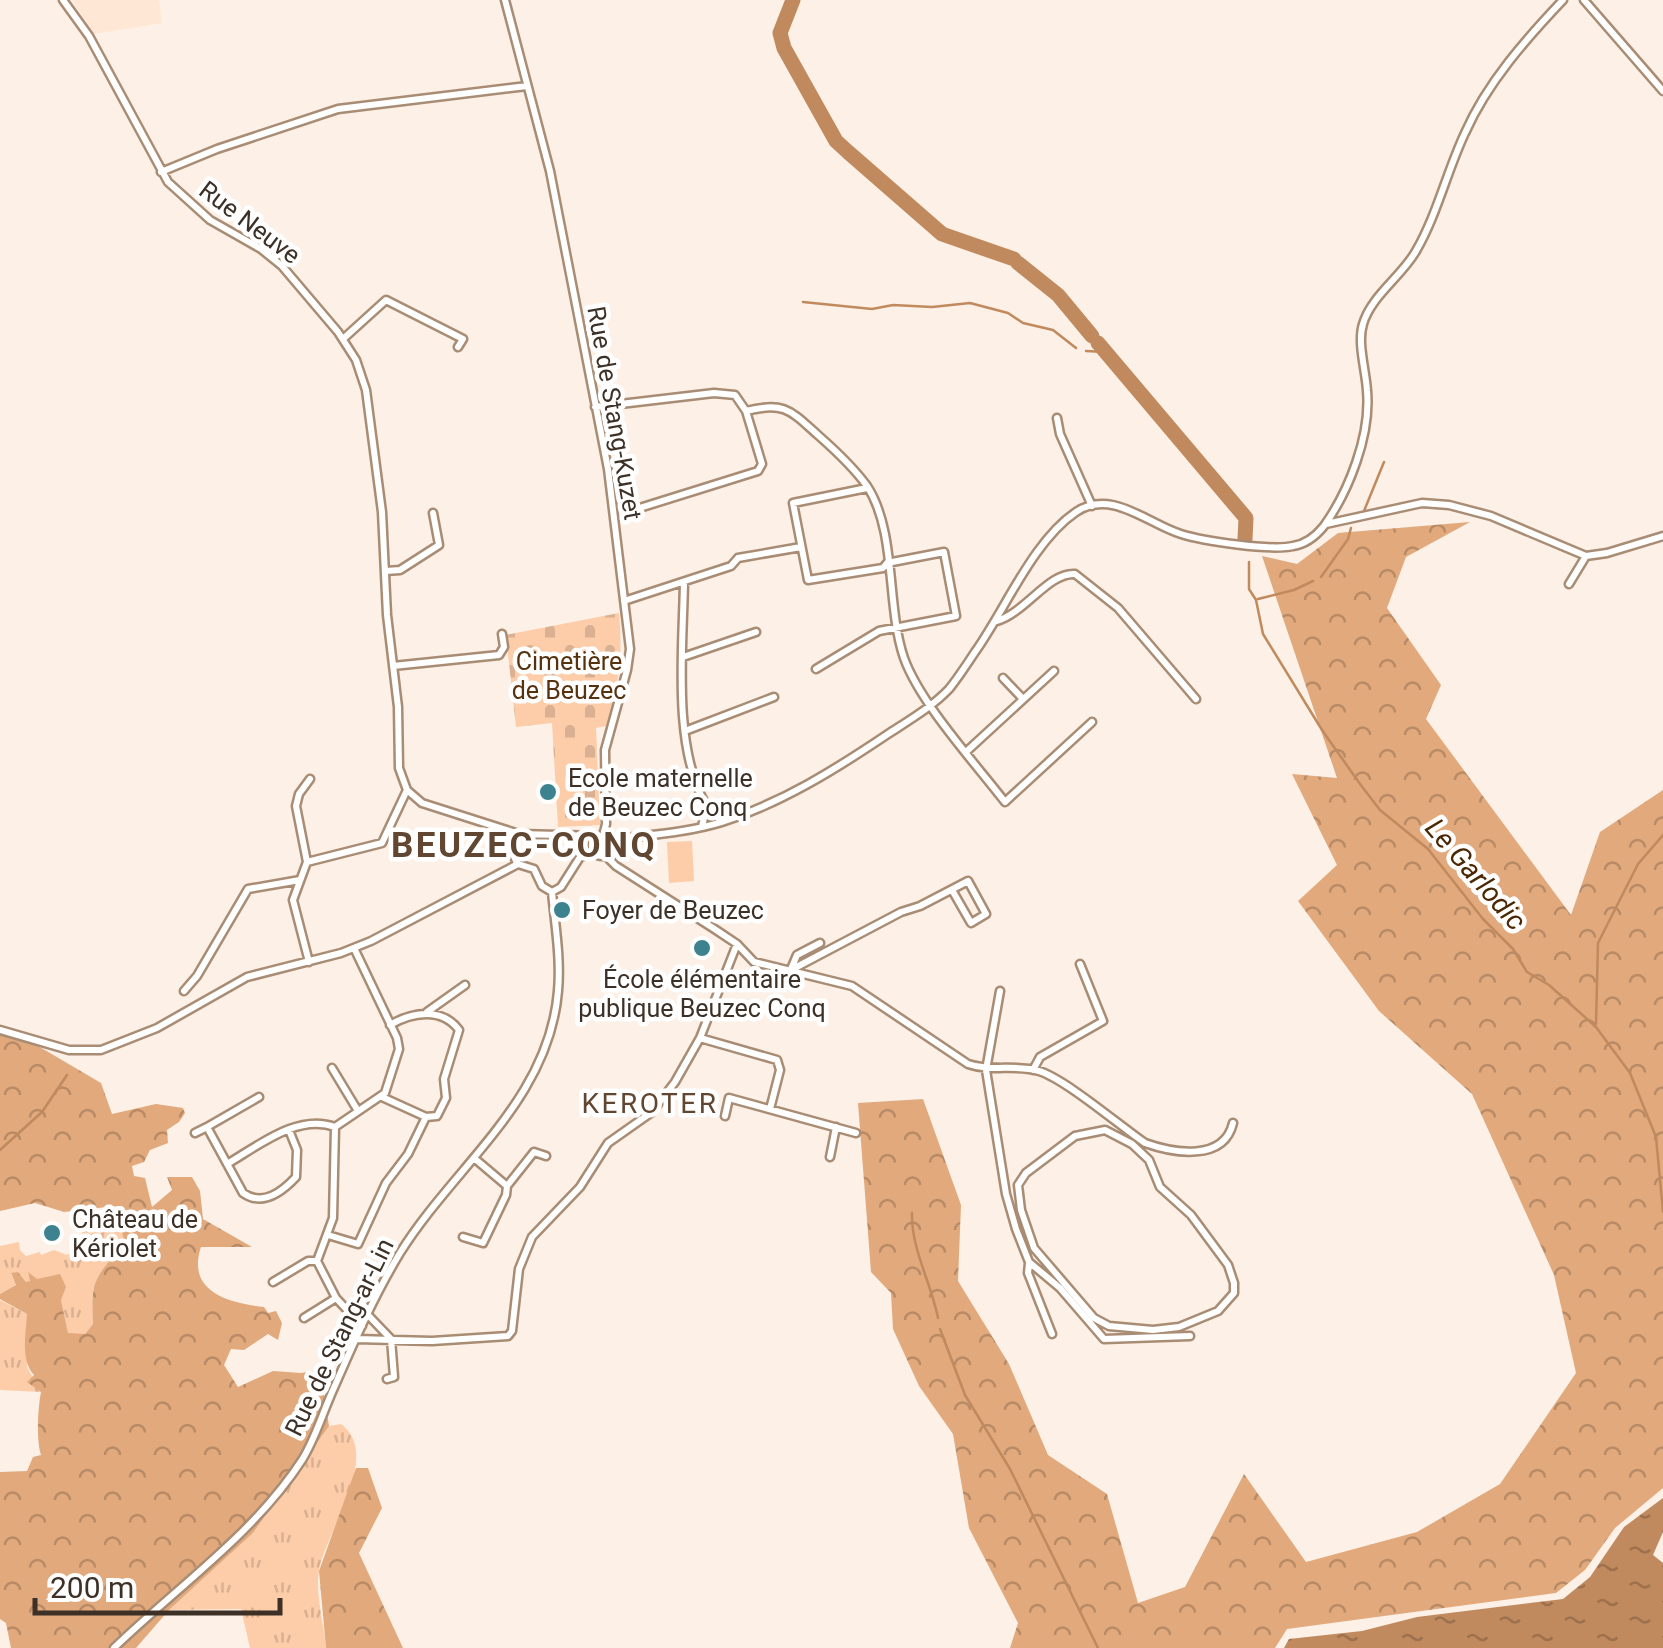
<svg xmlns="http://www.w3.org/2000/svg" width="1663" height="1648" font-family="Roboto,sans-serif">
  <defs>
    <pattern id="grass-tufts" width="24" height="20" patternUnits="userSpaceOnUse" patternTransform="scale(2.5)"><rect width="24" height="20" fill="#fccda8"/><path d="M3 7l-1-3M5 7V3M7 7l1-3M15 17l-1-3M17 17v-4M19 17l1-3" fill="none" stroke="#d9b091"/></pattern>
    <pattern id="forest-crowns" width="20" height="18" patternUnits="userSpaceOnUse" patternTransform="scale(2.5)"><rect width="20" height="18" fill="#e1a97c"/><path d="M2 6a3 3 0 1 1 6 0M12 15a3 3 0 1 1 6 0" fill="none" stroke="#b88a66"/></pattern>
    <pattern id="cemetery-stones" width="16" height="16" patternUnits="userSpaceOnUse" patternTransform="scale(2.5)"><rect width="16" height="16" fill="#fccda8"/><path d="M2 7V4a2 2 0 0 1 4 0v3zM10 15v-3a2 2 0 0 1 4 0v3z" fill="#d9b091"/></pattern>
    <pattern id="water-ripples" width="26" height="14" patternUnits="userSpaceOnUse" patternTransform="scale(2.5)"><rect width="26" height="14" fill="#c08a5e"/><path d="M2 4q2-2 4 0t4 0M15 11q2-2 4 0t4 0" fill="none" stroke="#9d714e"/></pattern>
  </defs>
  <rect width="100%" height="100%" fill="#fdf0e6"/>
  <path fill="#ffe7d5" d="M72,0H159L162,23L94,34Z"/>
  <path fill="url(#grass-tufts)" d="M109,1212L111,1218L119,1216L124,1240C99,1279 90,1272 93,1324L85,1334H68L61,1300L28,1273L31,1282H26L18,1272L11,1274L16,1285L0,1294V1246L19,1242L20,1250L26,1256L40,1252L41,1255L54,1250L67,1255L73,1251L74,1244L84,1241L79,1219Z
    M0,1300L27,1314V1367L41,1392L0,1390Z
    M341,1424C383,1455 326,1531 319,1570C315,1593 324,1624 326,1648H250L241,1609L169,1610L253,1533L329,1426Z"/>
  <path fill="url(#forest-crowns)" d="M1470,522L1406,557L1387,608L1441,685L1426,719L1571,915L1600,832L1663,790V1488L1615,1528L1585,1570L1556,1593L1287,1629L1275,1648H1010L1018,1623L969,1528L953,1434L919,1386L893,1329L891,1293L871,1272L858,1103L923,1099L961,1205L958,1281L1009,1364L1048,1455L1107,1494L1138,1603L1185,1587L1244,1474L1306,1562L1417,1532L1500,1484L1576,1373L1554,1275L1472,1094L1379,1011L1298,901L1337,865L1292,774L1337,778L1262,556L1297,564L1338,533Z
    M0,1034L38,1046L101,1083L112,1114L156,1104L183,1108L185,1113L179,1122L167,1130L168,1143L150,1150L144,1162L132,1166L134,1176L145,1178L152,1207L172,1190L167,1177H192L200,1191L203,1219L252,1247H201C186,1292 229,1303 264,1307L268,1313L276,1311L282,1323L278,1340L268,1334L244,1350L231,1349L224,1365L238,1387L273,1371L301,1373L320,1370L329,1426L253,1533L169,1610L136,1648H11L6,1623L0,1619V1472L27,1471L33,1457L41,1455C36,1440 38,1407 41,1392L27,1382L34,1375C20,1360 26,1334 27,1314L0,1299V1294L16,1285L11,1273L18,1272L26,1282L30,1281L28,1272L37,1279L60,1274L66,1287L61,1300L68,1333L85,1334L93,1324C90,1272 99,1279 124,1240L115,1206L64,1212L35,1203L0,1211Z
    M356,1468H368L382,1508L359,1553L403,1648H326L319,1571Z"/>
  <path fill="url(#cemetery-stones)" d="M619,613C623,658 619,683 606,726L596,728L600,825L558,827L552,723L516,727L506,635Z"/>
  <path fill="#fccda8" d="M692,841L694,881L669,883L667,842Z"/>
  <path fill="url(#water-ripples)" d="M1663,1498V1532L1653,1555L1663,1563V1648H1284L1289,1639L1362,1631L1417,1617L1563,1599L1590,1577L1624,1527Z"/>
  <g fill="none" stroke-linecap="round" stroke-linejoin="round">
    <path stroke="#c08a5e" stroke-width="2.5" d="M803,302L872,309L893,305L932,307L970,303L1008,313L1023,323L1053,330L1076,348
      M1086,351L1106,352
      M1364,511L1384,462
      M1249,562V589L1256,600L1263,634L1322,730L1360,784L1380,810L1428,849L1483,919L1513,949L1527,972L1549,985L1596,1027L1630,1073L1656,1137L1663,1212
      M1321,577L1348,539L1351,528
      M1258,599L1294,590L1313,581
      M1596,1024L1598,943L1638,864L1663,835
      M0,1150L42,1112L67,1075
      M912,1213C911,1249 931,1282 938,1318
      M940,1329L965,1395L1010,1469L1098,1648"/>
    <path stroke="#c08a5e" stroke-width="15" d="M793,0L780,33L784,48L836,141L848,152L942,234L1014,259
      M1018,263L1058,295L1092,336
      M1098,343L1246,518L1245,539"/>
    <defs>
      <path id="street" d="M63,0L89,36L168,182L210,220L261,249L282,266L338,332L356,360L366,390L382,512L387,615L398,707L399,768L407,790L422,803L519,834L599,836
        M505,0L550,171L608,469L630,649L627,670L605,750L606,824L603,836
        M1584,0L1663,91
        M161,172L217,149L338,109L527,86
        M343,339L386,300L463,339L458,347
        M595,407L714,393L735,395L746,411L762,464L758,471L633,510
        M746,411C785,401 791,411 819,436C836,451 854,468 867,486C897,532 886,606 904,658C920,703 975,763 1005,802L1092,722
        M1057,418L1060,434L1092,506
        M1326,524L1422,503L1449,505L1491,516L1586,556L1607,553L1663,536
        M386,571L400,570L439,545L433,513
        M684,582C683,648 672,746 706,805C710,811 717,816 721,822
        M1569,584L1586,556
        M624,601L731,566L738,558L801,547
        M997,621C1026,612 1049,572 1075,574L1118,608L1196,699
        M683,657L756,632
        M393,666L499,655L504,647L502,634
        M816,669L879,631L956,616L944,552L887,563L883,568L808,580L793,503L867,488
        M1003,678L1023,699
        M685,731L774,697
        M967,751L1054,671
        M702,826L707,806
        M592 846a10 10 0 1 1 20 0a10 10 0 1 1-20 0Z
        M610,840C647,835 686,833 722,822C782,803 836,769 888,734C908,721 932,707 949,689C958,678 967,664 975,652C1005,610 1033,541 1076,512C1111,488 1148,524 1181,534C1203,541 1271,551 1293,546C1306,544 1316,536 1324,526C1349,491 1371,435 1367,391C1366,371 1357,343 1363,324C1371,296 1402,276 1416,251C1437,215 1447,171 1465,133C1487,83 1526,39 1563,0
        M605,855L616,866L713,928L737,944L754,962L852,986L968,1064C991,1072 1015,1064 1039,1071C1065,1079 1119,1125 1145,1143C1173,1153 1224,1162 1233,1123
        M307,862L382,843L407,790
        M518,864L534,869L542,886L552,892
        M518,864C512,856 511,841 519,834
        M552,892L561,887L580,857L595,852
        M309,962L293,900L307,862L296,806L299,794L310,779
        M791,969L797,955L820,943
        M791,970L901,912L920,906L968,881L986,914L971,923L952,890
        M184,991L197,976L248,889L300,880
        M1000,991L986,1070L1006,1194L1016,1229L1029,1262L1060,1288L1104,1339L1190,1336
        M427,1012L465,985
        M0,1030L69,1050H101L157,1028L247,977L341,953L371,941L518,864
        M700,1038L777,1060L780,1070L770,1109
        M332,1068L358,1111
        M1033,1070L1040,1057L1103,1021L1080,964
        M382,1097L426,1117L437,1116L446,1098L444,1079L459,1030C442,1007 412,1012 390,1025
        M725,1116L729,1098L856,1133
        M207,1127L259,1097
        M335,1127L385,1093L399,1049L397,1038L354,948
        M335,1127L333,1218L317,1261L336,1298L362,1326
        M1105,1130L1132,1144L1149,1160L1160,1187L1191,1215L1228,1265L1234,1283V1293L1218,1311L1179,1327L1153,1330L1109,1326L1094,1318L1034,1248L1021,1210L1018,1185L1026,1173L1075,1136Z
        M195,1133L207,1127L243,1193C263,1207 282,1192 296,1177L297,1150L289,1130
        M830,1157L836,1127
        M474,1158L507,1186
        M227,1164C258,1146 298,1113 335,1127
        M328,1235L358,1244L386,1183L408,1154L426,1117
        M463,1237L483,1243L506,1195L507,1186L534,1152L546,1156
        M1029,1263L1028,1273L1052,1334
        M273,1282L308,1261H317
        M368,1315L391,1339
        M304,1318L336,1298
        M356,1339L432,1341L508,1336L512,1331L519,1269L532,1237L580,1187L608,1143L652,1112L675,1082L700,1038L737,944
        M387,1379L394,1377L391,1339
        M114,1648C177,1587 254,1534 302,1460C314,1441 321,1418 330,1397C351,1349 372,1299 400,1253C454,1166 549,1101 558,991C561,958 555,925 552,892"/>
    </defs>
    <use href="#street" stroke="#a98c74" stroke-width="11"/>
    <use href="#street" stroke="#fff" stroke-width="6"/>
  </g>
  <g fill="#3d838f" stroke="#fff" stroke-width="4">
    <circle cx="548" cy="792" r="10"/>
    <circle cx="562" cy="910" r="10"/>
    <circle cx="702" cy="948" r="10"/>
    <circle cx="52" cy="1233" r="10"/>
  </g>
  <g text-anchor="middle" stroke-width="9" stroke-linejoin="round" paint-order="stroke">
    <g font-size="25" fill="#3d3127" stroke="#fff">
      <text transform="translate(250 222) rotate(37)" y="9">Rue Neuve</text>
      <text transform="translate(615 413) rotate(80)" y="9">Rue de Stang-Kuzet</text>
      <text transform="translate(339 1337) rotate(-64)" y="9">Rue de Stang-ar-Lin</text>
    </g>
    <g font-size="25" fill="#57320f" stroke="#fff">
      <text x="569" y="670">Cimetière<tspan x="569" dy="29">de Beuzec</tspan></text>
    </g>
    <g font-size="25" fill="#3d3127" stroke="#fff" text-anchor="start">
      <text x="568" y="787">Ecole maternelle<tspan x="568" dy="29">de Beuzec Conq</tspan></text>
      <text x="582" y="919">Foyer de Beuzec</text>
      <text x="702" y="988" text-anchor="middle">École élémentaire<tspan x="702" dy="29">publique Beuzec Conq</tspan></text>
      <text x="72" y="1228">Château de<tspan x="72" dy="29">Kériolet</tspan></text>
    </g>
    <g font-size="28" font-style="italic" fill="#4b2803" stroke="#fff">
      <text transform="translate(1476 874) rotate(49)" y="10">Le Garlodic</text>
    </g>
    <g font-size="28" letter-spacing="2.5" fill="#614631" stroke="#fff">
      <text x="650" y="1113">KEROTER</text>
    </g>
    <g font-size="35" font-weight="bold" letter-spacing="2.5" fill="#614631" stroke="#fff">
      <text x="524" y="857">BEUZEC-CONQ</text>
    </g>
  </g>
  <path d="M35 1598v15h245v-15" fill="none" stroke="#3d3127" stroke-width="5"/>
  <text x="50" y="1598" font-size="30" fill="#3d3127" stroke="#ffffff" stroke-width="8" paint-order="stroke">200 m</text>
</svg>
